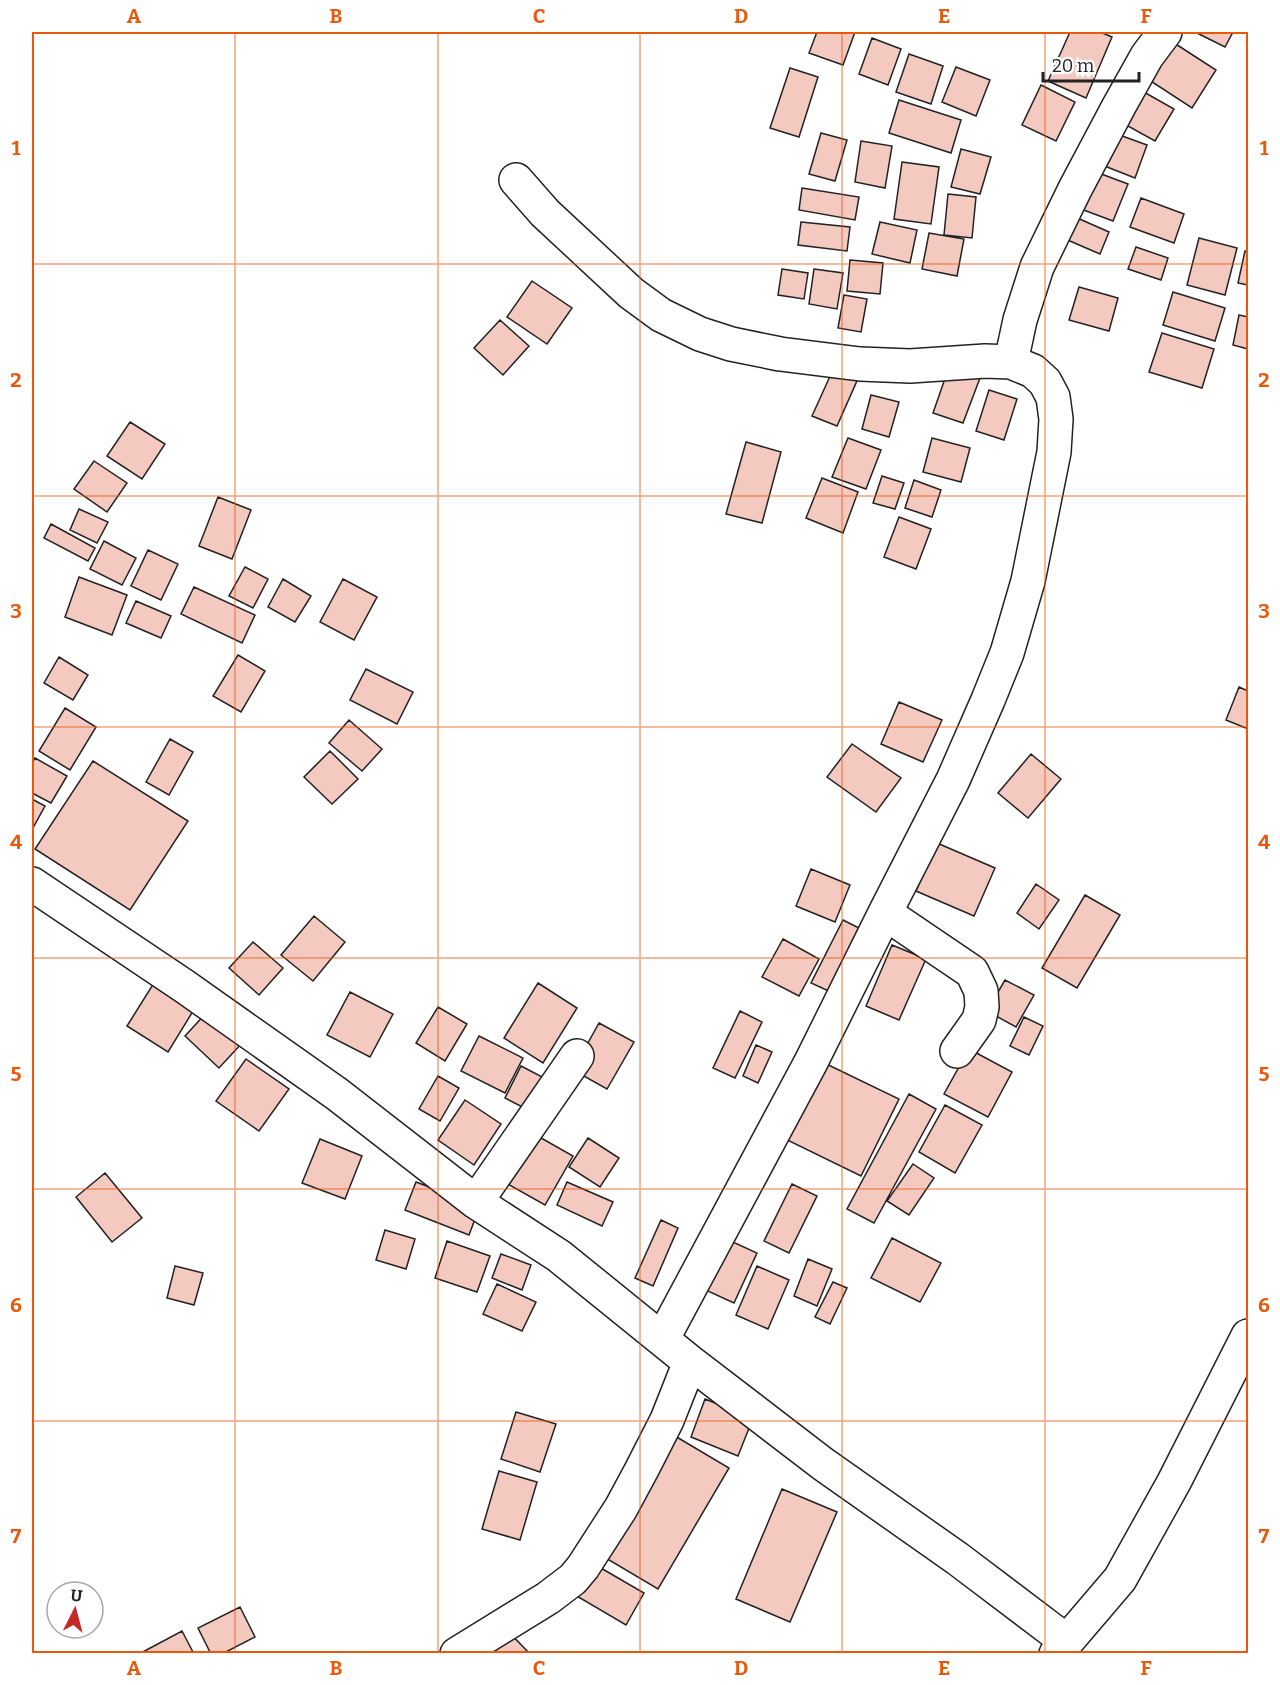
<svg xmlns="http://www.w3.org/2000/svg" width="1280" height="1685" font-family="Bitter,serif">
  <rect width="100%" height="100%" fill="#fff"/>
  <path fill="#f3c9c0" stroke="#222" stroke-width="1.5" d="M817,32H855L843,65L809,53Z
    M1070,32H1100L1112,37L1086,98L1048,81Z
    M1195,32H1233L1225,47Z
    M872,38L901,49L888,85L859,74Z
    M1168,39L1216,70L1192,108L1143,76Z
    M909,54L943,66L931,104L896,92Z
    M956,67L990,80L976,116L942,102Z
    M790,68L818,77L799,137L770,128Z
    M1041,85L1075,102L1056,141L1022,125Z
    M1135,87L1174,109L1155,141L1117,120Z
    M899,100L961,120L951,153L889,133Z
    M821,133L847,140L835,181L809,174Z
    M1114,133L1147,145L1135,178L1102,165Z
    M861,141L892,146L885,188L855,182Z
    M961,149L991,157L980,194L951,187Z
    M902,162L939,167L931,224L894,219Z
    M1088,169L1128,184L1113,221L1073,206Z
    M802,188L859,197L855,220L799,210Z
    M948,194L976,197L972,238L944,235Z
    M1141,198L1184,214L1174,243L1130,227Z
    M1066,213L1109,232L1100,254L1056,235Z
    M801,222L850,227L847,251L798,245Z
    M880,222L917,230L910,263L872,254Z
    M929,233L964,239L957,276L922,269Z
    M1199,238L1237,248L1225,295L1187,285Z
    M1136,247L1168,258L1161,280L1128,269Z
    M1245,251L1248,252V285L1238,283Z
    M850,260L883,263L880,294L847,291Z
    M782,269L808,273L804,299L778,295Z
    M814,269L843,273L837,309L809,304Z
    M532,281L572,308L547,344L507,317Z
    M1079,287L1118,298L1109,331L1069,320Z
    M1173,292L1225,308L1215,341L1163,325Z
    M844,295L867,299L861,332L838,328Z
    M1239,315L1248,317V349L1233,345Z
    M500,320L529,346L503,375L474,348Z
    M1162,333L1214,349L1202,388L1149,372Z
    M836,363L860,374L837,426L812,416Z
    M949,367L980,378L963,423L933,413Z
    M989,390L1017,399L1004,440L976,431Z
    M871,395L899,402L889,437L862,429Z
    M130,422L165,444L142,479L107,456Z
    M848,438L881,450L866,489L832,477Z
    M932,438L970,448L961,482L923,472Z
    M746,442L781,452L762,523L726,514Z
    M94,461L127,483L107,512L74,489Z
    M882,476L904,483L895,509L873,503Z
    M822,478L858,492L843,533L806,518Z
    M914,480L941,490L932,517L905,508Z
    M218,497L251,510L232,559L199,546Z
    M79,509L108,522L97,543L70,530Z
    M899,517L931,529L916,569L884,557Z
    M51,524L95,548L88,561L44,538Z
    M104,541L136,558L122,585L90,569Z
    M148,550L178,564L161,600L131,586Z
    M245,567L268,579L253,608L229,596Z
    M79,577L127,595L112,635L65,617Z
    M283,579L311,596L295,622L268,607Z
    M343,579L377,597L354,640L320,622Z
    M194,587L255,615L242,643L181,614Z
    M136,601L171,616L161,638L126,623Z
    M238,655L265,671L241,712L213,696Z
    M59,657L88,675L73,700L44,683Z
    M366,669L413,692L397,724L350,700Z
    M1239,687L1248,691V729L1226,720Z
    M899,702L942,720L923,762L881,744Z
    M65,708L96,727L70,770L39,751Z
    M349,720L382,749L362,771L329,743Z
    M170,739L193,752L169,795L146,782Z
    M852,744L901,778L876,812L827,777Z
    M330,751L358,779L332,804L304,777Z
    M1031,754L1061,779L1028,818L998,793Z
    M35,758L67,776L51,803L32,793V764Z
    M93,761L188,821L130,910L35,849Z
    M32,799L45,806L34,826L32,824Z
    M937,843L995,868L974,916L916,891Z
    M811,869L850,885L835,922L796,906Z
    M1036,884L1059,900L1039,929L1017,913Z
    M1085,895L1120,915L1077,988L1042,968Z
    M314,916L345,942L313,981L281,955Z
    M843,920L867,932L835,994L811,983Z
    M783,939L819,959L799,996L762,977Z
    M253,942L283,968L259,995L229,968Z
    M892,945L926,959L899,1020L866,1006Z
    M157,978L198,1003L168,1052L127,1026Z
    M1005,980L1034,995L1016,1027L987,1011Z
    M538,983L577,1008L543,1063L504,1038Z
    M350,992L393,1014L370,1057L327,1035Z
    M438,1007L467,1024L445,1061L416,1043Z
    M208,1011L242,1043L219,1068L185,1036Z
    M740,1011L762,1022L735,1078L713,1068Z
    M1024,1017L1043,1026L1029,1055L1010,1046Z
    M599,1023L634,1042L607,1089L573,1070Z
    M479,1036L523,1058L505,1093L461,1071Z
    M756,1045L772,1052L758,1083L743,1076Z
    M969,1049L1012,1072L988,1117L944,1094Z
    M814,1058L899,1099L861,1176L777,1135Z
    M246,1059L289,1089L259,1131L216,1101Z
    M521,1066L550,1081L534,1113L505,1098Z
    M438,1076L459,1088L440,1121L419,1109Z
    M909,1094L936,1109L874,1223L847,1209Z
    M465,1100L501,1124L474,1165L438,1140Z
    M945,1105L982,1125L955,1173L919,1152Z
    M527,1130L573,1156L545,1205L499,1179Z
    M588,1138L619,1158L600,1187L569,1167Z
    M320,1139L362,1156L345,1199L302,1183Z
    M913,1164L934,1178L909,1215L887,1201Z
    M105,1173L142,1218L112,1242L76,1197Z
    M416,1182L480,1206L469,1235L405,1210Z
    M567,1182L613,1202L602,1226L557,1205Z
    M792,1184L817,1196L789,1253L764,1241Z
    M661,1220L678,1228L653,1286L635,1278Z
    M385,1230L415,1239L406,1269L376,1260Z
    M722,1237L757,1253L734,1303L699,1287Z
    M892,1238L941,1263L920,1302L871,1278Z
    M447,1241L490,1256L477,1292L435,1278Z
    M501,1254L531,1265L522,1290L492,1278Z
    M808,1259L832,1269L817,1306L794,1296Z
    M175,1266L203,1273L194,1305L167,1298Z
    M757,1266L789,1280L768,1329L736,1315Z
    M833,1282L847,1288L830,1324L815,1317Z
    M497,1284L536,1302L522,1331L483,1314Z
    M705,1399L753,1418L738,1456L691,1437Z
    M516,1412L556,1424L540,1472L501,1459Z
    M675,1436L729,1468L658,1589L604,1557Z
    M499,1471L537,1482L520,1540L482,1529Z
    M782,1489L837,1512L790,1622L736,1599Z
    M594,1564L644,1593L626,1625L575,1595Z
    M240,1607L255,1637L222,1654H211L198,1628Z
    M507,1630L530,1654H482Z
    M182,1631L194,1654H139Z"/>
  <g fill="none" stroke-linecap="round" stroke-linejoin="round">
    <defs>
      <path id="minor" d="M516,180L545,213L631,293L661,315L700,334L731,344L780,354L860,364L910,366L985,361L1011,362L1033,371L1045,382L1053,397L1056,419L1054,452L1028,581L1007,653L988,700L953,780L885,913L811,1062L663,1338
        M1011,362L1020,320L1037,267L1075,189L1119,106L1147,56L1165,32
        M32,884L184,986L337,1094L476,1202L559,1256L690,1362L823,1464L958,1559L1065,1640
        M885,913L972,972L981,991L982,1007L979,1020L957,1051
        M476,1202L577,1056
        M457,1654L548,1598L573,1579L583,1567L621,1508L642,1469L667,1420L690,1362
        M1056,1654L1120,1579L1174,1482L1248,1336"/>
    </defs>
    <use href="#minor" stroke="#222" stroke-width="36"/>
    <use href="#minor" stroke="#fff" stroke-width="33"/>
  </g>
  <path fill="none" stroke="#e8590c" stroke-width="1.5" stroke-opacity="0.55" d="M235,32V1654M438,32V1654M640,32V1654M842,32V1654M1045,32V1654M32,264H1248M32,496H1248M32,727H1248M32,958H1248M32,1189H1248M32,1421H1248"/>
  <rect width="1280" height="1685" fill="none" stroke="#ffffff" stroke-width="66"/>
  <g transform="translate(75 1610) rotate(6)"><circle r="28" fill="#ffffff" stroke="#a7a7a7" stroke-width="1.5"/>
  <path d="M0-4.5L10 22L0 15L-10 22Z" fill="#c62828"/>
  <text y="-9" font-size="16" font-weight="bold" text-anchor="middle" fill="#222222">U</text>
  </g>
  <path d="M1043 72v9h96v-9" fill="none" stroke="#222222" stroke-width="3"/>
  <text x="1052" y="72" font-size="18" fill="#222222" stroke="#ffffff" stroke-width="4.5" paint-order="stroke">20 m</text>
  <rect x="33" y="33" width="1214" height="1619" fill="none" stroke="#e8590c" stroke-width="2"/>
  <g font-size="20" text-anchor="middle" font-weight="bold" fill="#e8590c">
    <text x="134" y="23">A</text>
    <text x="336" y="23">B</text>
    <text x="539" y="23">C</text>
    <text x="741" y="23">D</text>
    <text x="944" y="23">E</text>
    <text x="1146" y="23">F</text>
    <text x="16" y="155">1</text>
    <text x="1264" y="155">1</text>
    <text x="16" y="387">2</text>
    <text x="1264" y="387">2</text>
    <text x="16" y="618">3</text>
    <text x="1264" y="618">3</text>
    <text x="16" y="849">4</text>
    <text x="1264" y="849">4</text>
    <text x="16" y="1081">5</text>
    <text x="1264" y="1081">5</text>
    <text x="16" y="1312">6</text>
    <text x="1264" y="1312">6</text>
    <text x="16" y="1543">7</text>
    <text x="1264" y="1543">7</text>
    <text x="134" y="1675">A</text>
    <text x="336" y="1675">B</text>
    <text x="539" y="1675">C</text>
    <text x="741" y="1675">D</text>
    <text x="944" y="1675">E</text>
    <text x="1146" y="1675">F</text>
  </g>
</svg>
